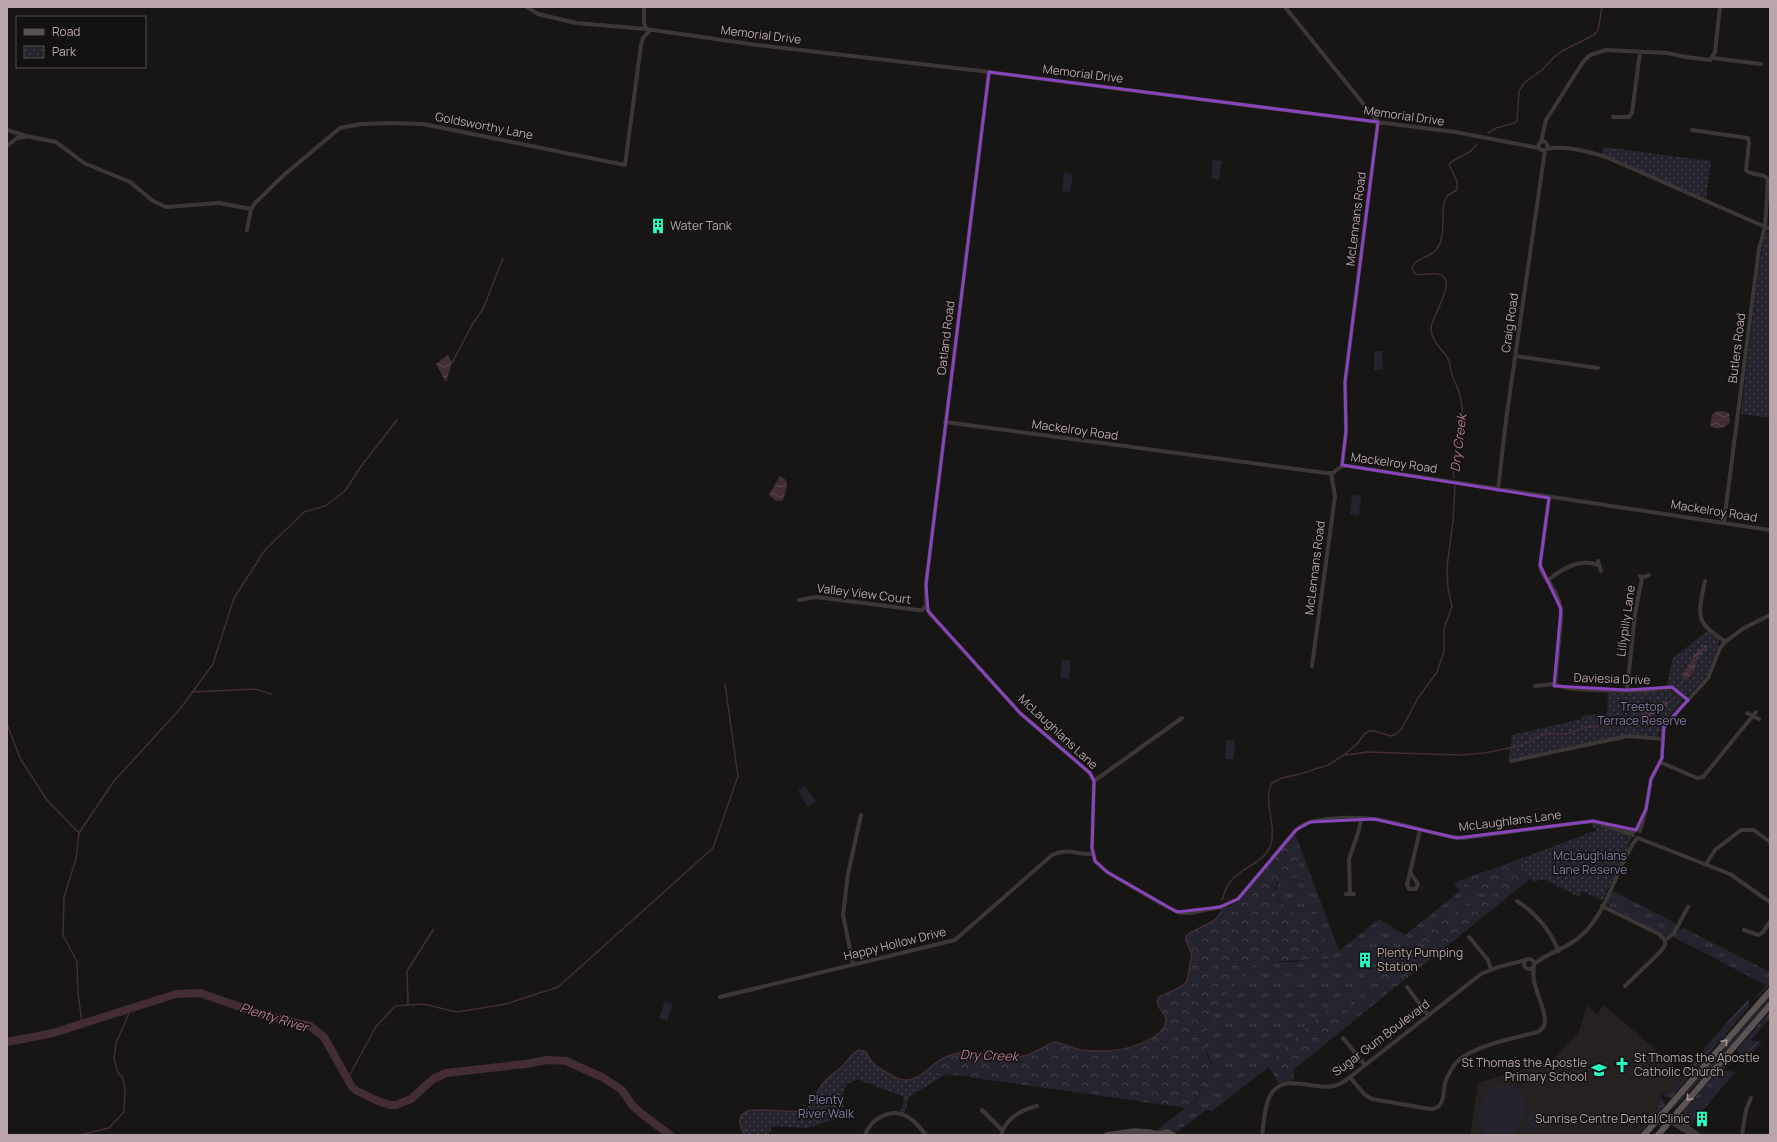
<svg xmlns="http://www.w3.org/2000/svg" width="1777" height="1142" font-family="Manrope,sans-serif">
  <defs>
    <pattern id="grass-tufts" width="24" height="20" patternUnits="userSpaceOnUse"><rect width="24" height="20" fill="#25232d"/><path d="M3 7l-1-3M5 7V3M7 7l1-3M15 17l-1-3M17 17v-4M19 17l1-3" fill="none" stroke="#434049"/></pattern>
    <pattern id="forest-crowns" width="20" height="18" patternUnits="userSpaceOnUse"><rect width="20" height="18" fill="#25232d"/><path d="M2 6a3 3 0 1 1 6 0M12 15a3 3 0 1 1 6 0" fill="none" stroke="#434049"/></pattern>
    <pattern id="park-dots" width="8" height="8" patternUnits="userSpaceOnUse"><rect width="8" height="8" fill="#25232d"/><path d="M2 2h.1M6 6h.1" fill="none" stroke="#434049" stroke-width="1.8" stroke-linecap="round"/></pattern>
    <pattern id="garden-furrows" width="10" height="10" patternUnits="userSpaceOnUse"><rect width="10" height="10" fill="#25232d"/><path d="M-1 1l2-2M0 10L10 0M9 11l2-2" fill="none" stroke="#434049"/></pattern>
    <pattern id="water-waves" width="16" height="10" patternUnits="userSpaceOnUse"><rect width="16" height="10" fill="#422d37"/><path d="M0 5q4-4 8 0t8 0" fill="none" stroke="#5b4851"/></pattern>
  </defs>
  <rect width="100%" height="100%" fill="#181515"/>
  <path fill="#252121" d="M1587,1005L1597,1014L1604,1005L1685,1075L1671,1091L1664,1093L1659,1098V1105L1634,1135H1470L1478,1083L1552,1060L1579,1032Z"/>
  <path fill="url(#grass-tufts)" d="M1295,833L1339,951L1379,919L1405,935L1460,891L1454,883L1517,860L1531,878L1294,1069L1293,1080L1278,1083L1269,1067L1212,1111L1206,1110L1174,1134L1157,1132V1130L1196,1100L1202,1092L1212,1064L1204,1046L1209,1020L1212,1012L1231,992L1245,971L1270,962H1293L1333,957L1315,908L1308,907C1305,909 1301,914 1297,914C1292,914 1276,898 1274,893L1281,877H1285L1292,879L1300,870L1290,839Z
    M1613,891L1677,924L1672,932L1666,936L1610,907L1607,902Z
    M1682,927L1770,972V984L1758,997L1755,998L1766,985L1673,937L1679,929L1681,930Z
    M1770,996V1002L1703,1077L1672,1110L1671,1109Z
    M1750,1004L1748,1008L1671,1098H1668L1663,1094L1671,1091L1685,1075L1687,1077Z
    M1770,1012V1018L1739,1054L1737,1049Z
    M1729,1058L1734,1059L1723,1070L1735,1072L1689,1127L1681,1121L1680,1117L1681,1114Z
    M1660,1097L1665,1101V1105L1639,1135H1634L1659,1105Z"/>
  <path fill="url(#forest-crowns)" d="M1290,840L1298,861L1300,874L1295,879L1281,877L1274,889L1277,899L1294,913L1299,914L1308,907L1315,908L1333,958L1270,962L1245,971L1231,992L1212,1012L1209,1020L1204,1046L1212,1068L1202,1092L1187,1108L926,1071C932,1067 937,1061 943,1058C969,1043 997,1060 1023,1056C1035,1054 1044,1045 1055,1042C1064,1044 1072,1048 1081,1050C1107,1053 1134,1050 1155,1036C1159,1033 1164,1030 1165,1025C1170,1013 1154,1009 1158,998L1182,986L1187,981L1192,954L1186,941V936C1197,926 1219,926 1221,908L1231,906L1240,900Z
    M1536,854L1533,880L1531,878L1429,960L1425,959V955L1432,945L1420,943V938L1422,936L1465,906L1480,903L1485,899L1486,893L1484,890L1464,886V879Z
    M1402,955L1407,958L1406,967L1412,970V974L1378,1000L1374,997L1377,990V987L1372,986C1366,989 1347,1008 1347,1015C1347,1018 1349,1021 1350,1024L1294,1069L1293,1080L1278,1083L1272,1068L1275,1058L1308,1026L1330,1010L1381,968Z"/>
  <path fill="url(#park-dots)" d="M1603,147L1711,161L1706,199L1602,154Z
    M1767,232H1770V418L1741,414L1760,260L1765,235Z
    M1708,630L1718,638L1719,643L1707,675L1690,694C1683,697 1679,689 1673,685L1667,686L1672,659Z
    M1670,689L1681,697L1682,702L1663,723L1658,736L1629,734L1509,759L1512,735L1582,719L1583,715L1607,714L1608,692H1651Z
    M1594,822L1630,836L1631,839L1622,862L1602,901L1583,891L1579,897L1546,880H1540L1534,882L1517,860L1597,830L1589,823Z
    M859,1050L866,1052L874,1064L899,1079L907,1080L914,1079L926,1071L946,1074L909,1097L905,1112L901,1111L904,1097L857,1079L846,1085L841,1101L844,1105L836,1119L807,1128L773,1126L768,1135H745C743,1131 741,1128 740,1124C736,1098 788,1117 804,1110C814,1106 816,1092 823,1083C828,1077 835,1073 841,1067C847,1062 851,1054 859,1050Z"/>
  <path fill="url(#garden-furrows)" d="M1748,999L1750,1004L1687,1077L1683,1073Z
    M1750,1040L1762,1042L1753,1052L1739,1054Z"/>
  <path fill="#25232d" d="M1213,160L1222,161L1219,180L1211,178Z
    M1064,172L1073,174L1070,192L1062,191Z
    M1374,351H1382L1383,370H1374Z
    M1352,495L1361,496L1359,515L1350,514Z
    M1062,659L1071,661L1069,679L1060,678Z
    M1226,740L1235,741L1234,759H1225Z
    M805,786L816,802L808,807L798,791Z
    M1305,965L1312,974L1294,988L1287,979Z
    M665,1001L673,1004L667,1021L659,1018Z
    M1501,1085C1534,1083 1528,1119 1513,1135H1485C1470,1120 1483,1090 1501,1085Z
    M1529,1110L1540,1112L1537,1132L1526,1131Z"/>
  <path fill="url(#water-waves)" d="M448,355L452,363L446,382L436,364Z
    M1717,411H1723L1729,413L1730,422C1725,429 1717,430 1710,426L1712,415Z
    M780,476L786,480L787,487L783,500L781,501L775,500L769,495Z
    M1705,645H1707V647L1698,658L1693,673L1687,679L1683,678L1682,676L1694,655Z
    M1658,702L1666,701L1668,704L1655,712L1649,723H1638L1647,706Z"/>
  <g fill="none" stroke-linecap="round" stroke-linejoin="round">
    <path stroke="#422d37" stroke-width="1.5" d="M1488,133L1496,128L1515,123L1517,121L1519,91L1524,83L1542,70L1553,58L1562,51L1594,35L1598,30L1602,7
      M452,363L472,325L483,309L503,258
      M1454,478C1450,451 1467,428 1461,400C1460,391 1455,383 1452,375C1450,369 1451,363 1447,357C1441,348 1432,342 1431,329C1430,317 1462,276 1436,274C1429,273 1422,276 1415,274L1412,267C1417,257 1430,258 1437,249C1447,234 1440,216 1445,200L1447,196L1457,190V181L1449,165L1451,162L1471,151L1477,144
      M1680,685L1684,679
      M192,692L255,689L271,694
      M1668,703L1676,697
      M7,724L20,758L47,800L79,833L76,859L64,897L63,935L77,962L78,993L82,1023
      M1633,724L1638,723
      M1346,755L1367,752L1459,755L1484,753L1519,746L1546,733L1565,734L1587,727L1622,725
      M79,833L114,781L180,709L213,664L234,598L265,550L304,512L325,506L345,491L362,465L397,420
      M1222,900C1224,893 1226,887 1231,881C1242,867 1265,863 1271,844C1277,824 1262,801 1272,783L1282,778L1300,774L1328,765L1344,755L1358,743L1364,734L1369,731H1374L1391,736L1396,734L1402,728L1418,698L1437,672L1444,652V629L1452,606L1448,589L1447,567L1453,521L1455,486
      M408,1005L407,971L433,930
      M347,1080L375,1028L395,1006L423,1004L457,1012L506,1004L558,987L713,848L738,776L725,684
      M80,1135L109,1128L124,1112L125,1089L123,1078L118,1073L114,1059L116,1043L131,1009
      M745,1135C743,1131 741,1128 740,1124C736,1098 788,1117 804,1110C814,1106 816,1092 823,1083C828,1077 835,1073 841,1067C847,1062 851,1054 859,1050L866,1052C868,1055 869,1059 872,1062C877,1068 899,1081 907,1080C922,1080 932,1062 946,1057C976,1045 997,1061 1024,1056C1035,1054 1044,1045 1055,1042C1064,1044 1072,1048 1081,1050C1107,1053 1134,1050 1155,1036C1159,1033 1164,1030 1165,1025C1170,1013 1154,1009 1158,998L1182,986L1187,981L1192,954L1186,941V936C1197,926 1214,926 1221,912"/>
    <path stroke="#422d37" stroke-width="8" d="M7,1042L53,1033L176,994L200,993L267,1016L310,1026L324,1037L352,1087L357,1091L378,1101L390,1105H396L411,1099L433,1079L446,1073L526,1064L547,1060L566,1061L602,1077L613,1084L622,1090L632,1105L642,1114L670,1135"/>
    <path stroke="#3d3637" stroke-width="4" d="M527,7L538,14L576,23L646,29L757,45L989,72L1455,132L1539,148
      M644,7V23L646,29
      M1285,7L1378,122L1345,382L1346,431L1342,466
      M1713,58L1761,64
      M989,72L926,584V606L931,615L1020,713L1090,773L1094,781L1092,848L1095,861L1107,872L1167,907L1181,913H1190L1220,907L1238,899L1296,830C1309,816 1354,817 1373,819C1399,822 1426,832 1452,837L1463,838L1593,821L1633,835
      M1613,117H1629L1632,113L1640,52
      M7,130L26,136L56,142L84,163L130,182L153,201L166,207L219,203L251,209
      M1692,130L1748,138L1749,143L1746,170C1752,177 1763,171 1768,180L1765,227L1759,249L1724,522
      M1538.5 146a4.5 4.5 0 1 1 9 0a4.5 4.5 0 1 1-9 0Z
      M1541,142L1546,120L1583,62L1590,55L1606,50L1667,53L1686,57L1710,60L1715,52L1720,7
      M7,146L17,138L25,137
      M1547,149C1563,145 1590,152 1606,157L1770,229
      M247,230L251,209L255,203L285,174L340,128L361,124L389,123L423,124L625,165L641,45L643,38L650,30
      M1516,356L1598,368
      M945,422L1326,473H1333L1342,466H1348L1770,530
      M1498,490L1506,420L1545,150
      M1549,498L1540,565C1540,573 1546,578 1551,585C1558,595 1562,607 1561,619L1555,684C1567,692 1633,691 1651,690C1658,690 1665,687 1672,687L1688,700
      M1598,561L1601,571
      M1640,576L1642,578L1649,575
      M1547,581C1562,569 1578,558 1598,565
      M1705,581C1703,592 1696,614 1704,624C1709,631 1718,636 1725,642
      M799,600L816,597L918,610H922L926,606
      M1312,666L1335,496L1331,473
      M1535,686L1555,684
      M1627,690L1635,614L1642,578
      M1747,713L1759,719
      M1511,761L1628,736L1663,739
      M1660,762L1697,778L1703,777L1756,712
      M1094,781L1182,718
      M1627,830L1635,831
      M1640,831L1646,809L1651,779L1662,758L1663,729L1666,724L1708,678L1720,648L1725,642L1744,628L1770,615
      M1638,838L1730,874L1770,902
      M1706,864L1715,850L1741,830H1754L1770,842
      M1410,872L1418,884L1416,889H1409L1407,885L1420,830
      M1346,894H1354
      M1350,894L1349,859L1359,830L1361,819
      M1517,901C1537,914 1549,929 1559,951
      M1602,906L1659,934L1665,940
      M1744,930L1759,935L1763,932L1770,922
      M1469,937L1488,960L1491,969
      M1665,940L1674,933L1688,907
      M1524 964a5 5 0 1 1 10 0a5 5 0 1 1-10 0Z
      M853,964L843,915L848,874L861,815
      M1534,964C1550,951 1570,948 1584,933C1610,907 1616,867 1637,838
      M1625,986L1660,952L1665,945V940
      M1407,987L1428,1015
      M720,997L955,940L1052,855C1068,847 1077,855 1092,854
      M1343,1038L1365,1065
      M1350,1077L1364,1094L1372,1099L1430,1109C1445,1109 1443,1094 1445,1083C1447,1076 1451,1070 1455,1064C1470,1046 1515,1038 1538,1032C1542,1029 1545,1026 1545,1022C1545,1003 1530,987 1534,965
      M982,1110L1002,1130
      M1672,1117L1699,1135
      M1669,1121L1692,1135
      M865,1135C871,1118 892,1107 908,1117C915,1121 921,1129 926,1135
      M1001,1135C1006,1118 1021,1110 1037,1106
      M1262,1135C1264,1123 1264,1109 1269,1098C1281,1070 1313,1091 1334,1086C1340,1085 1345,1081 1350,1077L1481,974L1498,967L1526,960
      M1742,1135L1746,1110L1751,1098"/>
    <path stroke="#4d4445" stroke-width="5.5" d="M1107,1135L1134,1131L1149,1132L1158,1134L1167,1132L1173,1135"/>
    <path stroke="#5c5253" stroke-width="6" d="M1644,1135L1770,991
      M1658,1135L1770,1005"/>
  </g>
  <defs><path id="oneway-chevron" d="M-2-3.5L2.5 0L-2 3.5" fill="none" stroke-width="1.6" stroke-linecap="round" stroke-linejoin="round"/></defs>
  <g stroke="#a69599">
    <use href="#oneway-chevron" transform="translate(1725 1042) rotate(-49)"/>
    <use href="#oneway-chevron" transform="translate(1689 1098) rotate(131)"/>
  </g>
  <path fill="none" stroke="#8744bb" stroke-width="3" stroke-linejoin="round" d="M989,72L1378,122L1345,382L1346,431L1342,465L1549,498L1540,565L1561,609L1554,686L1627,690L1672,687L1688,700L1664,727L1662,758L1651,779L1646,809L1636,830L1593,821L1457,838L1374,819L1310,822L1296,830L1238,899L1220,907L1177,912L1107,872L1095,861L1092,848L1094,781L1090,773L1020,713L928,611L926,584Z"/>
  <defs>
    <symbol id="building-bare" viewBox="-9 -9 18 18"><path d="M-4-6H4V6H1V3H-1V6H-4ZM-2.5-4.3h1.7v1.8h-1.7ZM.8-4.3h1.7v1.8H.8ZM-2.5-1h1.7V.8h-1.7ZM.8-1h1.7V.8H.8Z" fill="#26ffc5" stroke="#131010" stroke-width="2.5" paint-order="stroke"/></symbol>
    <symbol id="church-bare" viewBox="-9 -9 18 18"><path d="M-1.2-6h2.4v3.5h3.3v2.4h-3.3V6h-2.4V-.1h-3.3v-2.4h3.3Z" fill="#26ffc5" stroke="#131010" stroke-width="2.5" paint-order="stroke"/></symbol>
    <symbol id="school-bare" viewBox="-9 -9 18 18"><path d="M0-5L7-2L0 1L-7-2ZM-4 1L0 2.5L4 1V4Q0 6-4 4Z" fill="#26ffc5" stroke="#131010" stroke-width="2.5" paint-order="stroke"/></symbol>
  </defs>
  <g fill-rule="evenodd">
    <use href="#building-bare" x="647" y="215" width="22" height="22"/>
    <use href="#building-bare" x="1354" y="949" width="22" height="22"/>
    <use href="#church-bare" x="1611" y="1054" width="22" height="22"/>
    <use href="#school-bare" x="1588" y="1059" width="22" height="22"/>
    <use href="#building-bare" x="1691" y="1108" width="22" height="22"/>
  </g>
  <g text-anchor="middle" stroke-width="3" stroke-linejoin="round" paint-order="stroke">
    <g font-size="12" fill="#b9a6aa" stroke="#131010">
      <text transform="translate(761 35) rotate(7)" y="4">Memorial Drive</text>
      <text transform="translate(1083 74) rotate(7)" y="4">Memorial Drive</text>
      <text transform="translate(1404 116) rotate(8)" y="4">Memorial Drive</text>
      <text transform="translate(484 126) rotate(11)" y="4">Goldsworthy Lane</text>
      <text transform="translate(1356 219) rotate(-83)" y="4">McLennans Road</text>
      <text transform="translate(1510 323) rotate(-82)" y="4">Craig Road</text>
      <text transform="translate(946 338) rotate(-83)" y="4">Oatland Road</text>
      <text transform="translate(1737 348) rotate(-83)" y="4">Butlers Road</text>
      <text transform="translate(1075 430) rotate(8)" y="4">Mackelroy Road</text>
      <text transform="translate(1394 463) rotate(8)" y="4">Mackelroy Road</text>
      <text transform="translate(1714 511) rotate(9)" y="4">Mackelroy Road</text>
      <text transform="translate(1315 568) rotate(-83)" y="4">McLennans Road</text>
      <text transform="translate(864 594) rotate(7)" y="4">Valley View Court</text>
      <text transform="translate(1626 621) rotate(-82)" y="4">Lillypilly Lane</text>
      <text transform="translate(1612 679) rotate(2)" y="4">Daviesia Drive</text>
      <text transform="translate(1058 732) rotate(43)" y="4">McLaughlans Lane</text>
      <text transform="translate(1510 821) rotate(-7)" y="4">McLaughlans Lane</text>
      <text transform="translate(895 944) rotate(-14)" y="4">Happy Hollow Drive</text>
      <text transform="translate(1381 1038) rotate(-37)" y="4">Sugar Gum Boulevard</text>
    </g>
    <g font-size="12" fill="#b9a6aa" stroke="#131010" text-anchor="start">
      <text x="670" y="230">Water Tank</text>
      <text x="1377" y="957">Plenty Pumping<tspan x="1377" dy="14">Station</tspan></text>
      <text x="1634" y="1062">St Thomas the Apostle<tspan x="1634" dy="14">Catholic Church</tspan></text>
      <text x="1587" y="1067" text-anchor="end">St Thomas the Apostle<tspan x="1587" dy="14">Primary School</tspan></text>
      <text x="1690" y="1123" text-anchor="end">Sunrise Centre Dental Clinic</text>
    </g>
    <g font-size="12" fill="#817ba6" stroke="#131010">
      <text x="1642" y="711">Treetop<tspan x="1642" dy="14">Terrace Reserve</tspan></text>
      <text x="1590" y="860">McLaughlans<tspan x="1590" dy="14">Lane Reserve</tspan></text>
      <text x="826" y="1104">Plenty<tspan x="826" dy="14">River Walk</tspan></text>
    </g>
    <g font-size="13" font-style="italic" fill="#b77a96" stroke="#131010">
      <text transform="translate(1458 443) rotate(-83)" y="5">Dry Creek</text>
      <text transform="translate(274 1017) rotate(17)" y="5">Plenty River</text>
      <text transform="translate(989 1055) rotate(2)" y="5">Dry Creek</text>
    </g>
  </g>
  <rect width="1777" height="1142" fill="none" stroke="#b9a6aa" stroke-width="16"/>
  <rect x="16" y="16" width="130" height="52" fill="#131010" stroke="#554c4e"/>
  <rect x="24" y="29" width="20" height="6" fill="#5c5253" stroke="#554c4e"/>
  <text x="52" y="36" font-size="12" fill="#b9a6aa">Road</text>
  <rect x="24" y="46" width="20" height="12" fill="url(#park-dots)" stroke="#554c4e"/>
  <text x="52" y="56" font-size="12" fill="#b9a6aa">Park</text>
</svg>
